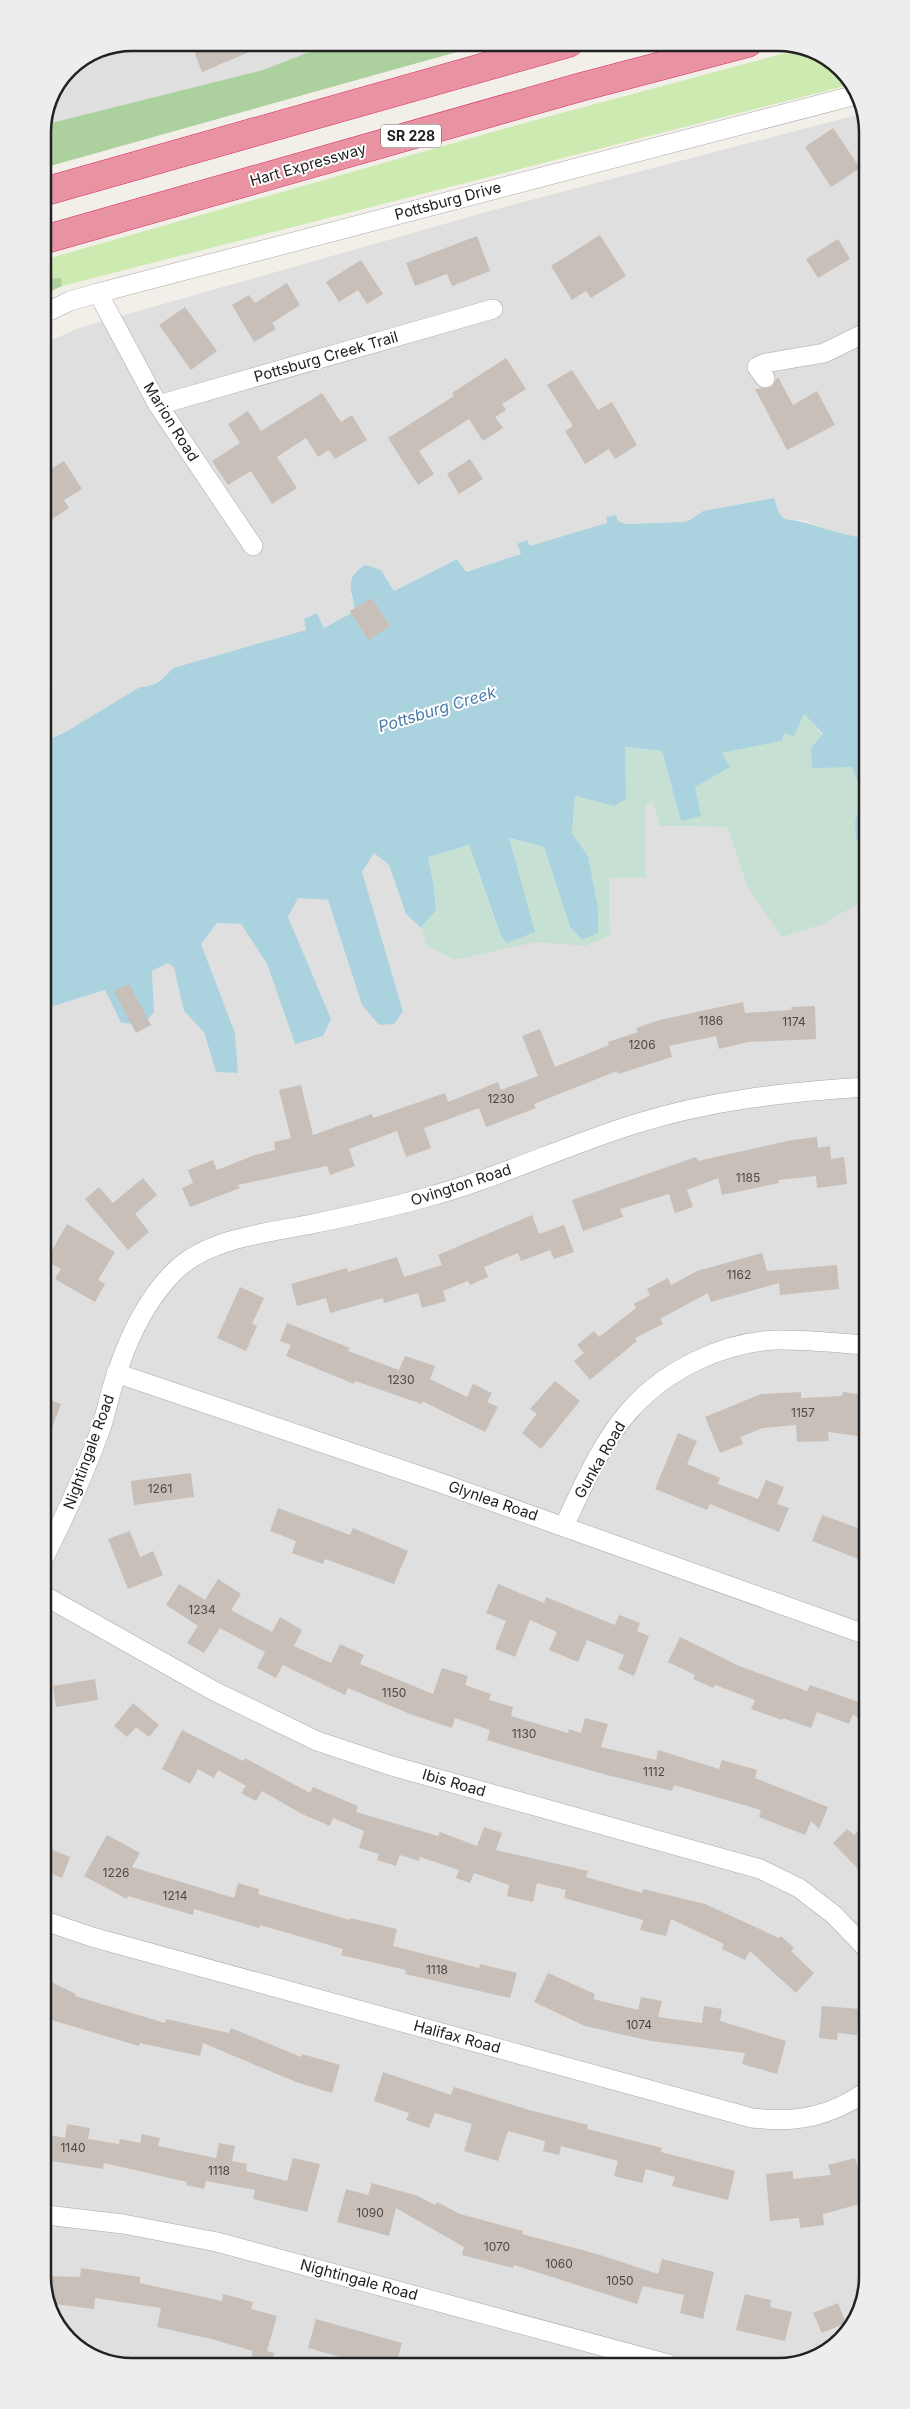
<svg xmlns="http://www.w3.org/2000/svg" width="910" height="2409" font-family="Inter,sans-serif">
  <rect width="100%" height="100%" fill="#f2efe9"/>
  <path fill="#e0dfdf" d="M132,43H332L263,70L43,125L69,69L98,49Z
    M864,113L865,538L846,536L805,521L785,519L779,513L774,498L703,511L690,520L682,522L625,524L606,518L608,523L577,533L530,546L517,544L522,554L465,572L457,559L394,591L381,570L351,594L355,611L324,628L317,613L307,630L173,668L167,675L149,687H140L67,731L44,742L43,344L79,328L504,207Z
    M653,801L659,826L727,827L747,886L823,924L866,900L867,2277L849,2332L801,2363L126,2366L73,2344L46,2300L44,1009L105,990L121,1023L154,1011L152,971L168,963L174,968L184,1010L204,1032L216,1071L238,1073L235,1033L201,944L217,923L241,924L267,964L295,1043L306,961L288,917L298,898L328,900L362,1005L403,1011L361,872L374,853L389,865L406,914L421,928L426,946L455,960L536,941L585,946L610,936L609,877L645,830L646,806Z"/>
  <path fill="#cdebb0" d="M800,49L837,65L849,85L62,286L61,278L43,279V260L517,125Z"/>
  <path fill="#add19e" d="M332,43H489L43,168V125L263,70Z
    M61,278L62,286L43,295V279Z"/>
  <path fill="#c6e0d4" d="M804,714L852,767L862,793L855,822L860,842L861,817L865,813L866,900L823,924L782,937L747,886L727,827L659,826L653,801L646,806V878H609L610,936L585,946L536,942L455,960L426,946L421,928L436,909L434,885L428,856L469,845L500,935L508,838L544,847L570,927L588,856L572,833L575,796L614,806L624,747L662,751L681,820L695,786L729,767L722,753L782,741L784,733Z"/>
  <path fill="#e2e2e2" d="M43,661L57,683L43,692Z"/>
  <path fill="#aad3df" d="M774,498L779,513L785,519C813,522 837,535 865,538V813L861,817V842L856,840L855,822L862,793L852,767L812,768L811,748L823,734L804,714L794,736L784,733L782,741L722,753L730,767L695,787L701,816L681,821L662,751L625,747L626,799L614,806L575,796L572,833L588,856L598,909V933L583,940L570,927L544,847L509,838L535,932L507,943L500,934L469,845L428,857L434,885L436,910L421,928L406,914L389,865L374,853L362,872L403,1011L394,1024L379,1025L362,1005L328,900L298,898L288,917L331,1019L323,1036L295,1044L267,964L241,924L217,923L201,944L235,1033L238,1073L216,1072L204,1032L184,1011L174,968L168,963L152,971L154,1012L144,1024L121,1023L105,990L44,1009V742L67,731L140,687C154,687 164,679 173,668L306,630L304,619L317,613L324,628L355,611C352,590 343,577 366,565L381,570L394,591L457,559L466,572L521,554L517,544L527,540L530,546L607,523L606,517L616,515L618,521L625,524L682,522L690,520L703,511Z"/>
  <path fill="#c7bfb8" d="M206,43H271L202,72L193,48Z
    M833,128L860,168L831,187L805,147Z
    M600,235L626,276L591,298L586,291L572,300L551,266Z
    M477,236L490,271L452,286L447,274L415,286L406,263Z
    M838,239L850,259L818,278L806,259Z
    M361,260L383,294L367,304L358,290L339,302L326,282Z
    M287,283L300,305L272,323L276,329L254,342L232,305L249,295L255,303Z
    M185,307L217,351L191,370L159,325Z
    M506,358L526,389L502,404L506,410L495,417L503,428L483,441L469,419L419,451L434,474L418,485L388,438L454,396L452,393Z
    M572,370L598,410L612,402L637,445L615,459L609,449L585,464L565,431L573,426L547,385Z
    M778,377L793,405L817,391L835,425L787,450L755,389L771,387Z
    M322,393L341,422L352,415L367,440L335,459L329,450L318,457L306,438L277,457L297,488L272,504L251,471L228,485L212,461L240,443L228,424L248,411L261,431Z
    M470,459L483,479L459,494L447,474Z
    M64,461L82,489L64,500L69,508L43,525V474Z
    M372,598L390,626L368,640L350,611Z
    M129,984L151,1025L136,1033L114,991Z
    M743,1002L745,1013L792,1010L791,1007L815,1006L816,1039L748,1042L719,1049L716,1036L669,1046L672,1057L618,1074L617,1071L534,1104L536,1108L486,1127L479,1108L424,1128L431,1148L406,1157L397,1131L349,1149L355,1166L330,1175L327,1166L238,1185L240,1188L190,1207L182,1188L193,1183L188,1170L213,1160L217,1170L255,1155L275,1150L274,1142L291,1138L279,1090L301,1085L313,1135L372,1114L373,1118L445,1093L448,1102L498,1082L501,1090L538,1076L522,1036L540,1029L555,1067L609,1045L608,1042L638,1032L636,1028L660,1020Z
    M817,1137L818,1148L830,1146L831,1159L844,1157L847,1184L817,1188L816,1176L778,1180L779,1183L722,1195L718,1178L687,1190L693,1207L675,1213L669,1194L620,1209L623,1217L583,1231L572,1200L696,1157L698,1161L792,1140Z
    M143,1178L157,1195L135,1214L149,1232L128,1250L85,1199L99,1187L113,1203Z
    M532,1215L539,1234L564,1225L574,1252L554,1259L550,1250L521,1261L518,1253L484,1267L488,1277L470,1285L468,1281L443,1291L446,1301L422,1308L418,1293L384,1303L383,1298L330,1313L326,1298L297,1306L291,1284L347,1268L348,1272L397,1257L404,1277L442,1265L438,1255Z
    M67,1224L115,1252L98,1280L105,1284L95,1302L55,1279L61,1269L46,1261Z
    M762,1253L767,1271L837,1265L839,1289L780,1295L779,1283L711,1302L708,1293L660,1319L663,1324L635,1338L637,1341L590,1380L574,1361L584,1353L577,1345L594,1331L599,1337L636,1308L634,1304L650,1295L647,1289L668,1278L671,1285L697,1271Z
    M240,1287L264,1298L252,1324L257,1326L246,1351L217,1338Z
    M287,1323L350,1348L348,1351L399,1370L405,1356L435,1366L430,1379L467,1397L473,1384L492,1393L487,1402L498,1407L485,1432L422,1401V1404L355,1381L354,1384L286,1356L291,1345L280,1341Z
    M555,1381L580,1401L541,1449L522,1433L537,1414L530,1409Z
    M801,1392V1398L842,1396L843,1392L866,1395V1437L828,1432L829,1441L797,1442L796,1425L763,1428L740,1437L743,1444L720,1453L705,1417L761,1394Z
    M44,1398L61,1404L46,1443H44Z
    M678,1433L697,1441L687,1464L720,1478L718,1484L758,1499L766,1480L784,1487L777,1504L789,1508L779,1532L710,1504L707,1510L655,1489Z
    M191,1473L194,1497L134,1505L131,1481Z
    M278,1508L350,1535L353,1528L408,1551L394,1584L325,1559L323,1564L292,1553L296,1541L270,1531Z
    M822,1515L866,1531V1562L812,1541Z
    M130,1531L140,1557L153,1551L163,1575L128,1589L108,1539Z
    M218,1579L241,1594L231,1610L272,1632L280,1617L302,1630L294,1646L331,1663L340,1644L364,1655L360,1664L433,1694L442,1668L468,1676L465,1685L491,1694L489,1700L513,1707L511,1716L568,1733L569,1729L581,1733L585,1718L608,1724L601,1747L656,1760L658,1750L719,1769L722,1760L757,1770L755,1778L828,1807L819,1829L811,1821L805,1835L759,1817L761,1810L674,1785L672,1791L607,1775L536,1755L487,1740L490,1730L455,1718L452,1728L410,1714L348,1688L345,1695L283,1665L276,1678L257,1668L265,1652L220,1628L204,1653L187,1643L198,1626L166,1605L179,1584L205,1600Z
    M498,1584L544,1603L546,1597L615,1625L619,1615L640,1623L637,1631L649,1636L634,1676L618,1669L624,1655L587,1640L578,1662L549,1650L557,1632L530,1620L515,1657L495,1649L506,1621L486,1613Z
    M680,1637L739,1666L807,1691L810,1685L867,1705V1725L853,1714L849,1724L817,1712L811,1728L783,1718L782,1720L751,1709L755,1700L715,1685L713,1688L693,1679L695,1675L668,1662Z
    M95,1679L98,1700L56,1707L53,1686Z
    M133,1703L159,1725L149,1737L136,1727L127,1737L114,1726Z
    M182,1730L243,1761L245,1758L310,1793L313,1787L358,1806L356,1812L438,1836L440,1832L477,1846L484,1827L502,1833L496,1850L588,1871L586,1877L642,1893L643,1889L705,1904L779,1938L781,1936L794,1948L791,1951L814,1973L796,1993L750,1951L745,1960L722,1949L724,1944L671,1919L666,1936L640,1930L643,1920L564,1898L566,1890L537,1883L533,1902L507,1896L509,1885L474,1873L470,1883L456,1878L459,1870L420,1857L419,1861L400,1855L396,1866L377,1860L379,1854L359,1848L364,1831L333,1818L330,1826L302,1814L262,1791L256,1801L241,1793L246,1786L218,1770L214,1778L198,1769L190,1784L162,1769Z
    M867,1822V1878L833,1843L847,1829L854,1835Z
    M107,1835L140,1853L132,1867L234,1898L238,1883L259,1889L258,1894L350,1920V1918L397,1929L393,1946L479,1968L480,1964L517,1973L510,1998L405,1974L406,1970L341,1955L343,1949L260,1925L259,1928L194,1909L193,1915L128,1896L127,1899L84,1876Z
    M45,1847L70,1857L62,1878L45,1871Z
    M548,1973L595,1994L593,1999L638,2010L641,1997L662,2001L658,2017L702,2023L704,2006L722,2009L720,2021L786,2041L777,2074L742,2064L745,2053L651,2041L585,2026L534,2002Z
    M45,1979L76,1994L75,1996L165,2023L166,2019L229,2033L231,2028L301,2057L302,2054L340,2065L332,2093L296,2082L203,2043L200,2056L140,2043L139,2046L55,2021L45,2016Z
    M822,2006L859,2009L857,2035L838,2033L837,2040L819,2038Z
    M383,2072L451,2095L454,2087L529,2110L588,2125L587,2129L662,2148L661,2152L735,2171L728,2200L672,2186L675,2177L646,2169L642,2183L614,2176L618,2161L561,2146L559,2155L543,2151L545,2141L508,2131L498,2161L464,2151L472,2124L435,2113L429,2128L406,2120L409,2113L374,2101Z
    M67,2124L90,2128L88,2139L119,2144L120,2139L140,2143L142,2134L160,2138L158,2146L216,2158L219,2143L235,2146L232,2161L247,2164L246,2171L287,2181L293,2158L320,2164L307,2212L253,2199L255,2190L206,2181L204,2189L186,2185L187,2182L104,2163L103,2169L45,2160L49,2135L65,2138Z
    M855,2158L861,2179L867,2178V2202L823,2214L824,2225L800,2228L799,2218L770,2221L766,2174L793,2171V2179L831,2175L828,2165Z
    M372,2183L418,2196L435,2205L437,2202L460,2214L523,2231L522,2234L597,2254L658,2274L662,2259L714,2272L703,2319L680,2313L684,2295L643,2286L637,2304L514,2265L513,2268L462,2255L464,2247L396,2208L389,2236L337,2222L346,2189L368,2195Z
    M81,2268L140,2277V2283L222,2301L223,2294L253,2302L251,2309L277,2316L267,2351L274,2353L271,2366H249L253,2351L211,2339L157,2327L161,2308L95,2298L94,2309L47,2303L46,2276L80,2277Z
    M745,2294L771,2300L770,2307L792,2312L785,2341L736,2330Z
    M838,2303L846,2323L822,2333L813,2313Z
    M316,2319L402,2343L396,2365H369L308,2348Z"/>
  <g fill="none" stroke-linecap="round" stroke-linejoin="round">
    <defs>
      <path id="minor" d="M98,293L158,405L253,546
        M43,314L70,301L98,293L856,95
        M765,378L757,367L766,363L824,353L865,333
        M158,405L493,309
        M116,1373L438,1482L867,1635
        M564,1526C582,1488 602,1441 630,1410C666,1370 721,1343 775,1340C805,1339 836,1343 866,1345
        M45,1556C66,1514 85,1473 101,1428C107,1410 110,1391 117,1373C129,1336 148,1297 176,1270C208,1239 265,1233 307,1225C346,1217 385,1209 424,1198C496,1179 564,1146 635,1124C711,1100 787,1092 866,1087
        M45,1596L214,1691L317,1741L392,1766L760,1869L799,1888L833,1914L867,1949
        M45,1921L92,1937L752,2118C798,2123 829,2117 867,2091
        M46,2215L123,2224L217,2242L668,2364"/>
      <path id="motorway" d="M43,192L569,43
        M43,240L581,87L748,43"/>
    </defs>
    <use href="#minor" stroke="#a9a9a9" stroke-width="20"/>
    <use href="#motorway" stroke="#dc2a67" stroke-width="29"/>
    <use href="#minor" stroke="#fff" stroke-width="19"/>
    <use href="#motorway" stroke="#e892a2" stroke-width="28"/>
  </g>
  <g text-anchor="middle" stroke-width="4" stroke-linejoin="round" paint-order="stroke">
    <g font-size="12" fill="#4b4948">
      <text x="711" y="1025">1186</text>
      <text x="794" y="1026">1174</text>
      <text x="642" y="1049">1206</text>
      <text x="501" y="1103">1230</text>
      <text x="748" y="1182">1185</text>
      <text x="739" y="1279">1162</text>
      <text x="401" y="1384">1230</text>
      <text x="803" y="1417">1157</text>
      <text x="160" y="1493">1261</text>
      <text x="202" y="1614">1234</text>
      <text x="394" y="1697">1150</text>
      <text x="524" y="1738">1130</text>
      <text x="654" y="1776">1112</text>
      <text x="116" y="1877">1226</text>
      <text x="175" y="1900">1214</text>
      <text x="437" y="1974">1118</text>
      <text x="639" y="2029">1074</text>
      <text x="73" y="2152">1140</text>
      <text x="219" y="2175">1118</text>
      <text x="370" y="2217">1090</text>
      <text x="497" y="2251">1070</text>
      <text x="559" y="2268">1060</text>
      <text x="620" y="2285">1050</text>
    </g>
    <rect fill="#fff" stroke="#646464" stroke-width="1" x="381" y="124.5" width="60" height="23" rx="4"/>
    <g font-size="14" font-weight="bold" fill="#222">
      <text x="411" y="141">SR 228</text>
    </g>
    <g font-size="15" fill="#222" stroke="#fff">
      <text transform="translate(308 165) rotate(-16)" y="5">Hart Expressway</text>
      <text transform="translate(448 201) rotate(-15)" y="5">Pottsburg Drive</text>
      <text transform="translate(326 357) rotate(-16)" y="5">Pottsburg Creek Trail</text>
      <text transform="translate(171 422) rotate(58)" y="5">Marion Road</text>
      <text transform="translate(461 1185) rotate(-18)" y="5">Ovington Road</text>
      <text transform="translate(89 1452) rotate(-70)" y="5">Nightingale Road</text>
      <text transform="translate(600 1460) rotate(-60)" y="5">Gunka Road</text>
      <text transform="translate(493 1501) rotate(19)" y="5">Glynlea Road</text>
      <text transform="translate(454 1783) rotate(16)" y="5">Ibis Road</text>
      <text transform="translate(457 2037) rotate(15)" y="5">Halifax Road</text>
      <text transform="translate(359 2280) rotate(15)" y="5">Nightingale Road</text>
    </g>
    <g font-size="16" font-style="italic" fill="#4a7aab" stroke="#fff">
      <text transform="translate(437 709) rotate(-17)" y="6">Pottsburg Creek</text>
    </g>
  </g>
  <path d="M0 0H910V2409H0ZM132 51H778A81 81 0 0 1 859 132V2277A81 81 0 0 1 778 2358H132A81 81 0 0 1 51 2277V132A81 81 0 0 1 132 51Z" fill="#ededed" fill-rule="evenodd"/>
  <path fill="none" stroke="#222" stroke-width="2.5" d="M132 51H778A81 81 0 0 1 859 132V2277A81 81 0 0 1 778 2358H132A81 81 0 0 1 51 2277V132A81 81 0 0 1 132 51Z"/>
</svg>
